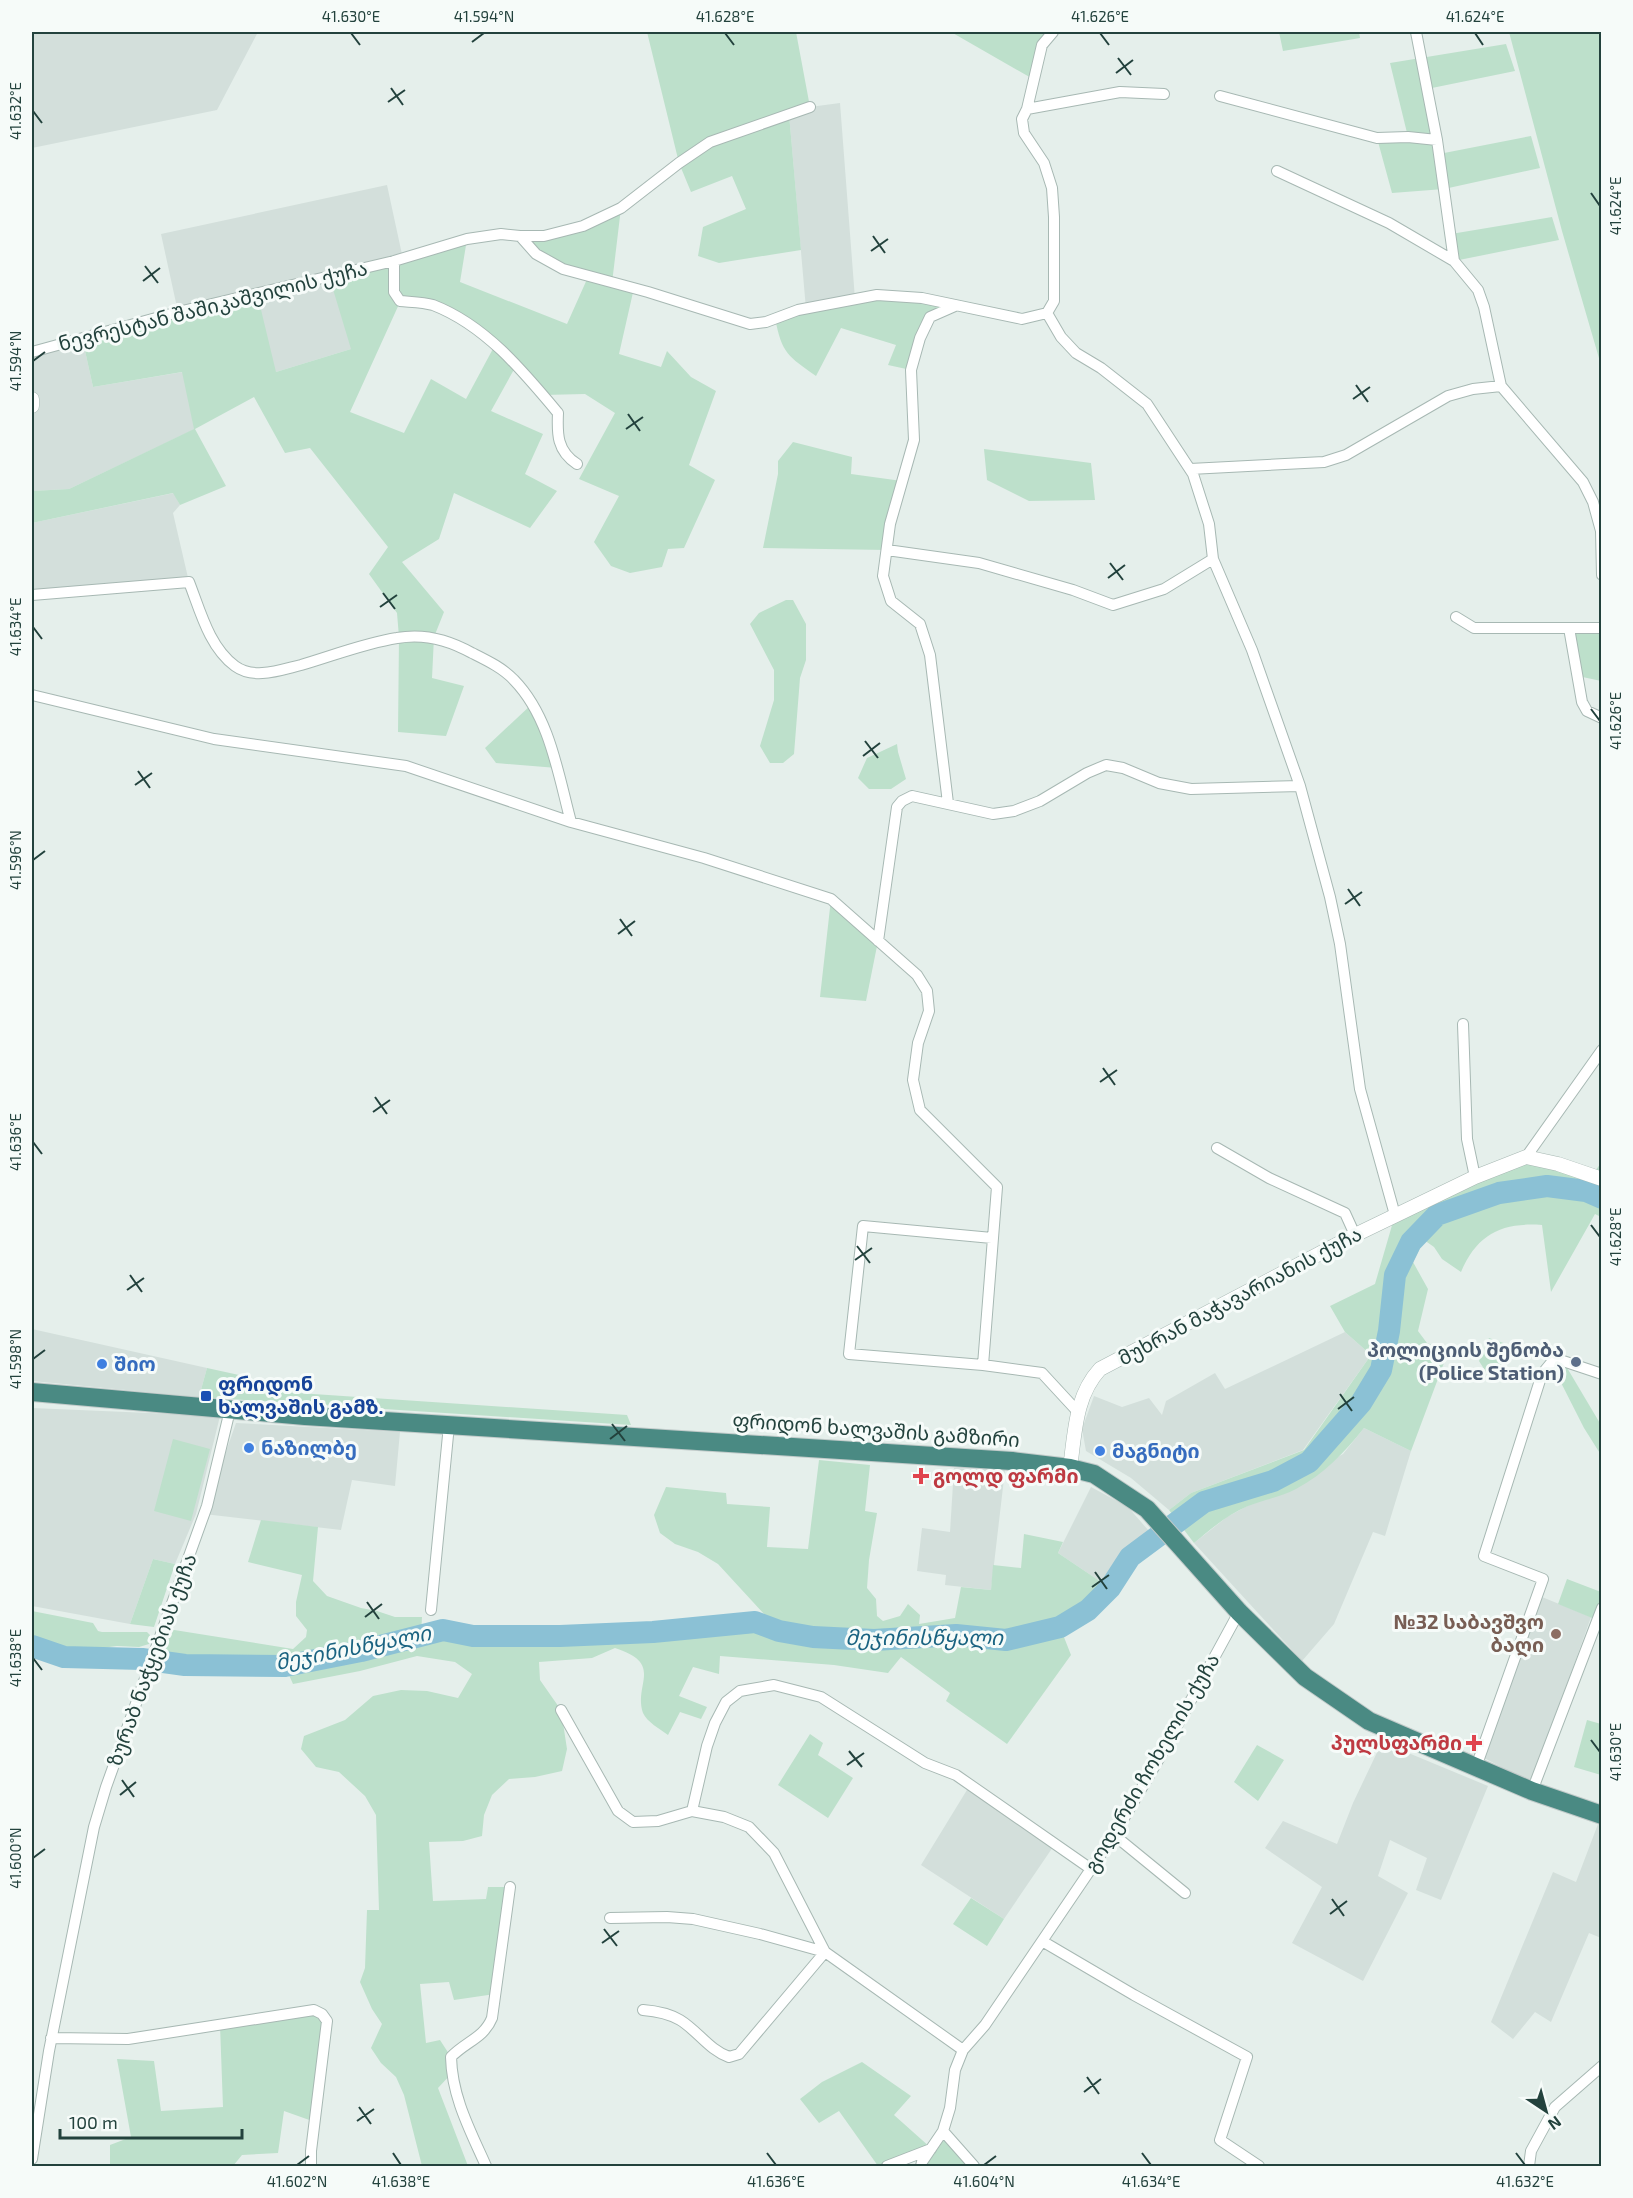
<svg xmlns="http://www.w3.org/2000/svg" width="1633" height="2198" font-family="'Exo 2','Noto Sans Georgian',sans-serif">
  <rect width="100%" height="100%" fill="#e5efeb"/>
  <path fill="#d3dfdb" d="M32,32H258L217,110L32,148Z
    M840,103L855,299L806,309L789,114L810,107Z
    M387,185L403,259L351,349L276,372L178,312L161,234Z
    M82,337L93,387L183,372L195,429L69,489L32,491V352Z
    M174,493L180,505L173,513L189,582L32,595V523Z
    M32,1329L207,1368L199,1397L32,1381Z
    M1345,1332L1371,1355L1303,1450L1191,1493L1169,1510L1131,1478L1086,1451L1082,1429L1094,1396L1122,1407L1149,1398L1162,1415L1166,1401L1215,1373L1225,1389Z
    M32,1408L220,1416L196,1514L175,1564L153,1559L130,1624L32,1606Z
    M236,1423L400,1432L395,1486L352,1480L341,1530L204,1514Z
    M1364,1428L1411,1451L1385,1536L1373,1532L1334,1624L1302,1661L1194,1543L1227,1517L1343,1454Z
    M954,1468L1005,1470L991,1590L945,1585L946,1575L917,1571L922,1528L950,1532Z
    M1091,1487L1128,1507L1155,1538L1130,1557L1110,1588L1058,1553Z
    M1542,1597L1591,1617L1532,1783L1484,1758Z
    M1382,1742L1488,1786L1441,1900L1416,1890L1427,1858L1390,1840L1378,1876L1408,1893L1363,1981L1292,1943L1322,1887L1265,1848L1283,1821L1337,1844L1353,1803Z
    M970,1785L1055,1844L1004,1919L921,1865Z
    M1598,1824L1602,1826L1601,1938L1589,1933L1551,2022L1535,2012L1513,2039L1491,2022L1553,1872L1576,1882Z"/>
  <path fill="#bde0cb" fill-rule="evenodd" d="M647,32H796L810,107L789,114L801,250L719,263L698,256L703,227L746,209L732,176L691,192L679,163Z
    M951,32H1053L1033,79Z
    M1279,32H1359L1360,38L1283,51Z
    M1509,32H1601V365L1562,231Z
    M1506,44L1515,71L1427,89L1439,154L1531,136L1540,168L1444,189L1392,193L1377,138L1408,137L1390,63Z
    M621,208L612,283L634,288L619,354L661,367L667,351L691,377L716,391L689,465L715,480L684,548L668,549L662,567L630,573L611,566L594,542L619,496L579,479L615,413L585,394L543,395L517,364L491,411L543,434L525,474L557,491L530,528L454,493L439,539L402,562L444,612L434,637L432,678L464,686L446,736L398,732L399,637L397,613L369,574L388,547L310,448L285,453L254,397L195,429L226,486L180,505L173,493L32,523V491L69,489L194,429L182,372L93,387L82,337L257,293L276,372L351,349L329,276L467,239L460,282L567,324L588,277L563,269L520,236H544ZM400,302L431,304L495,345L466,399L431,379L404,433L350,412Z
    M1552,217L1559,240L1454,261L1451,234Z
    M877,295L943,304L930,317L911,370L888,365L896,345L841,328L816,376C788,356 782,354 775,318Z
    M793,442L852,457L851,474L902,481L887,550L763,548L778,474V461Z
    M984,449L1091,463L1095,500L1029,501L987,480Z
    M786,600H793L806,624V660L800,678L794,754L783,763H770L760,746L774,700V670L750,624L759,613Z
    M1569,628H1601V681L1578,676Z
    M532,704L557,768L496,763L485,748Z
    M897,744L898,752L906,779L891,789H869L858,778L867,758Z
    M831,899L878,941L866,1001L820,997Z
    M1526,1157L1592,1175L1601,1163V1217L1595,1214L1551,1292L1542,1225C1502,1222 1477,1234 1461,1272L1442,1259L1434,1247L1424,1240L1413,1262L1428,1289L1418,1331L1427,1343L1448,1352L1411,1451L1364,1428C1344,1453 1324,1474 1296,1489C1281,1497 1263,1500 1248,1506C1227,1515 1211,1529 1194,1543L1169,1510L1191,1493L1304,1450L1371,1355L1345,1332L1330,1306L1375,1284L1395,1215Z
    M1489,1338L1512,1346L1497,1380L1486,1372L1479,1361Z
    M1563,1361L1601,1425V1455L1584,1428L1551,1363Z
    M207,1368L239,1375V1389L627,1415L631,1425L199,1397Z
    M173,1439L210,1449L191,1521L154,1511Z
    M819,1460L870,1465L865,1511L877,1513L869,1560L867,1588L876,1599L877,1616L883,1621L900,1616L908,1604L920,1615L919,1624L955,1618L961,1587L991,1590L993,1565L1021,1568L1024,1534L1063,1542L1058,1553L1110,1588L1088,1610L1060,1627L1071,1655L1007,1744L946,1701L950,1693L901,1657L888,1673L834,1665L720,1656L719,1674L693,1667L679,1696L707,1707L701,1719L680,1712L668,1735C660,1729 647,1722 643,1713C633,1684 665,1664 615,1648L592,1658L539,1662L540,1680L561,1710L567,1749L562,1771L535,1777L509,1779L492,1795L484,1815L482,1836L463,1841L429,1842L433,1901L486,1899L488,1887H510L495,1994L454,2000L449,1982L420,1984L426,2043L440,2040L451,2057L452,2073L438,2088L468,2166H483H422L404,2095L396,2077L381,2063L371,2048L382,2024L372,2009L360,1982L365,1968L367,1910H379L376,1815L365,1796L339,1772L316,1767L301,1749L304,1736L345,1720L373,1696L401,1690L427,1691L458,1698L472,1674L455,1662L417,1656L360,1671L293,1684L285,1666L287,1660L160,1654L168,1629L293,1649L306,1637L307,1630L296,1616V1602L302,1575L248,1562L261,1520L318,1527L313,1581L327,1596L361,1608L377,1611L395,1617H422L421,1635L443,1630L473,1636L653,1632L755,1622L764,1614L718,1564L698,1552L675,1544L660,1533L654,1515L666,1487L726,1493L727,1504L770,1507L767,1547L808,1549Z
    M153,1559L175,1564L154,1627L130,1624Z
    M1567,1579L1601,1592V1608L1597,1620L1558,1604Z
    M32,1611L93,1623L98,1631L102,1632H147L150,1635L149,1644L139,1647L117,1646L77,1651L32,1636Z
    M1587,1720L1601,1724V1775L1574,1767Z
    M810,1734L823,1743L818,1755L853,1778L828,1818L778,1785Z
    M1257,1745L1284,1760L1258,1801L1234,1782Z
    M971,1898L1004,1919L987,1946L953,1924Z
    M322,2014L315,2122L284,2111L278,2153L242,2155L233,2166H110V2145L131,2137L117,2059L154,2061L161,2111L223,2107L220,2025Z
    M862,2062L911,2096L894,2115L931,2148L943,2131L974,2166H921L930,2150L887,2166H878L839,2111L819,2123L800,2099L822,2082Z"/>
  <g fill="none" stroke-linecap="round" stroke-linejoin="round">
    <path stroke="#8bc1d5" stroke-width="22" d="M32,1646L64,1657L142,1659L185,1665L285,1666L361,1651L443,1630L473,1636H560L653,1632L755,1622L779,1631L813,1637L874,1640L956,1635L1006,1640L1060,1627L1088,1610L1110,1588L1130,1557L1204,1502L1273,1481L1309,1462L1361,1403L1381,1370L1389,1331L1395,1275L1411,1242L1437,1215L1499,1193L1547,1186L1586,1191L1602,1198"/>
    <defs>
      <path id="minor" d="M1416,32L1437,140
        M1220,96L1377,138L1408,137L1437,140L1454,261
        M1027,109L1120,92L1164,94
        M1277,171L1389,223L1454,261L1478,290L1484,307L1501,386
        M520,236H544L583,226L621,208L679,163L710,142L810,107
        M394,261V292L400,301C410,302 423,302 433,305C485,325 523,371 558,413C557,434 557,451 577,464
        M1047,313L1061,337L1076,353L1101,368L1147,404L1193,474L1209,524L1213,559L1252,650L1300,786L1330,897L1340,944L1360,1089L1395,1215
        M1047,313L1054,301V217L1052,188L1044,163L1024,133L1022,119L1027,109L1042,45L1053,32
        M32,352L178,312L394,261L467,239L501,234L520,236L536,254L563,269L648,292L750,324L766,322L798,310L877,295L922,298L1022,319L1047,313
        M1190,469L1324,462L1346,455L1448,396L1473,389L1501,386L1583,482L1593,502L1601,531L1602,575
        M887,550L979,563L1073,590L1113,605L1164,589L1213,559
        M32,595L189,582C200,610 209,647 235,666C254,680 280,670 301,665C332,656 365,643 397,638C424,633 449,640 472,653C486,660 503,668 514,680C550,717 558,774 571,822
        M1456,617L1474,628H1602
        M1569,628L1582,702L1587,711L1602,718
        M32,695L214,739L406,766L571,822L704,858L831,899L917,975L927,991L929,1011L918,1043L913,1080L920,1110L997,1187L983,1365
        M948,803L930,655L920,624L891,601L883,576L890,524L914,440L911,370L920,338L930,317L955,306
        M878,941L897,807L902,801L912,796L993,814L1014,811L1040,801L1087,773L1106,765L1123,768L1159,783L1191,789L1300,786
        M1463,1024L1467,1139L1475,1177
        M1217,1148L1269,1178L1345,1213L1355,1235
        M1526,1157L1602,1050
        M992,1238L863,1226L849,1354L983,1365L1042,1373L1078,1412
        M431,1610L449,1425
        M561,1710L618,1811L633,1822L658,1821L692,1811L724,1817L749,1827L774,1853L825,1952L739,2054L729,2057C709,2050 698,2031 680,2020C668,2013 656,2011 643,2010
        M1476,1767L1543,1579L1484,1556L1542,1374L1551,1363L1563,1361L1602,1374
        M1532,1791L1602,1608
        M692,1811L707,1746L715,1723L726,1702L740,1691L774,1685L821,1697L925,1763L956,1775L1091,1869
        M1114,1835L1185,1893
        M610,1918L667,1917L693,1919L760,1934L825,1952L963,2050
        M1042,1941L1134,1995L1247,2057L1220,2140L1259,2166
        M51,2038L128,2039L314,2010L322,2014L327,2021L311,2151V2166
        M943,2131L974,2166
        M32,2159L49,2051L94,1827L106,1787L207,1506L230,1410
        M486,2166C470,2130 452,2097 451,2057C465,2042 484,2038 492,2018L510,1887
        M887,2166L931,2149
        M921,2166L922,2162L943,2131L950,2108L955,2070L963,2050L985,2025L1114,1835L1160,1757L1239,1612
        M1529,2166L1531,2151L1555,2107L1602,2066"/>
      <path id="tertiary" d="M32,399V406
        M1070,1468C1075,1433 1075,1396 1100,1369L1355,1235L1475,1177L1526,1157L1558,1164L1602,1179"/>
      <path id="trunk" d="M32,1392L305,1416L1012,1461L1070,1468L1094,1474L1147,1509L1239,1612L1305,1677L1369,1721L1532,1791L1602,1815"/>
    </defs>
    <use href="#minor" stroke="#a7b8b3" stroke-width="12"/>
    <use href="#tertiary" stroke="#a7b8b3" stroke-width="15"/>
    <use href="#trunk" stroke="#c1cac9" stroke-width="20"/>
    <use href="#minor" stroke="#fff" stroke-width="10"/>
    <use href="#tertiary" stroke="#fff" stroke-width="14"/>
    <use href="#trunk" stroke="#4a8a83" stroke-width="18"/>
  </g>
  <path fill="none" stroke="#23423d" stroke-width="2" d="M351,33L360,45M725,33L734,45M1100,33L1109,45M1475,33L1483,45M472,42L484,33M1118,58L1131,75M1116,73L1133,60M391,88L403,105M388,102L405,90M33,111L42,123M1591,193L1600,206M873,236L885,253M871,251L888,239M145,266L158,283M143,281L160,268M33,361L45,352M1356,385L1368,402M1353,399L1370,387M628,414L640,431M626,429L643,417M1110,563L1123,580M1108,578L1125,565M383,593L395,609M380,607L397,595M33,627L42,639M1591,709L1600,721M865,741L878,758M863,756L880,743M138,771L150,788M135,785L152,773M33,860L45,851M1348,889L1360,906M1345,904L1362,892M620,919L632,936M618,934L635,921M1103,1068L1115,1085M1100,1082L1117,1070M375,1097L387,1114M373,1112L390,1100M33,1142L42,1154M1591,1225L1600,1237M857,1246L870,1263M855,1260L872,1248M130,1275L142,1292M127,1290L144,1278M33,1359L45,1350M1340,1394L1352,1411M1338,1409L1354,1397M612,1424L625,1441M610,1439L627,1426M1095,1572L1107,1589M1092,1587L1109,1575M367,1602L379,1619M365,1617L382,1604M33,1658L42,1670M1591,1740L1600,1752M849,1751L862,1767M847,1765L864,1753M122,1780L134,1797M120,1795L136,1782M33,1858L45,1849M1332,1899L1344,1916M1330,1914L1347,1901M604,1929L617,1946M602,1943L619,1931M1087,2077L1099,2094M1084,2092L1101,2079M359,2107L371,2124M357,2121L374,2109M393,2153L401,2165M767,2153L776,2165M1142,2153L1151,2165M1516,2153L1525,2165M297,2165L309,2156M984,2165L996,2156"/>
  <circle fill="#5c6f8a" stroke="#f6fbf9" stroke-width="2" cx="1576" cy="1362" r="6"/>
  <g fill="#3f7fe0" stroke="#f6fbf9" stroke-width="2">
    <circle cx="102" cy="1364" r="6"/>
    <circle cx="249" cy="1448" r="6"/>
    <circle cx="1100" cy="1451" r="6"/>
  </g>
  <rect fill="#1a4fb4" stroke="#f6fbf9" stroke-width="2" x="200" y="1390" width="12" height="12" rx="3"/>
  <g fill="#e0444e" stroke="#f6fbf9" stroke-width="2">
    <path d="M918 1467h6v6h6v6h-6v6h-6v-6h-6v-6h6z"/>
    <path d="M1471 1734h6v6h6v6h-6v6h-6v-6h-6v-6h6z"/>
  </g>
  <circle fill="#8d6e63" stroke="#f6fbf9" stroke-width="2" cx="1556" cy="1634" r="6"/>
  <g text-anchor="middle" stroke-width="6" stroke-linejoin="round" paint-order="stroke">
    <g font-size="20" fill="#23423d" stroke="#f6fbf9">
      <text transform="translate(213 306) rotate(-14)" y="7">ნევრესტან შაშიკაშვილის ქუჩა</text>
      <text transform="translate(1240 1296) rotate(-28)" y="7">მუხრან მაჭავარიანის ქუჩა</text>
      <text transform="translate(876 1430) rotate(4)" y="7">ფრიდონ ხალვაშის გამზირი</text>
      <text transform="translate(152 1660) rotate(-70)" y="7">ზურაბ ნაჭყებიას ქუჩა</text>
      <text transform="translate(1152 1763) rotate(-60)" y="7">გოდერძი ჩოხელის ქუჩა</text>
    </g>
    <g font-size="20" font-weight="bold" fill="#4e5e75" stroke="#f6fbf9" text-anchor="end">
      <text x="1564" y="1357">პოლიციის შენობა<tspan x="1564" dy="23">(Police Station)</tspan></text>
    </g>
    <g font-size="20" font-weight="bold" fill="#366cbe" stroke="#f6fbf9" text-anchor="start">
      <text x="114" y="1371">შიო</text>
      <text x="261" y="1455">ნაზილბე</text>
      <text x="1112" y="1458">მაგნიტი</text>
    </g>
    <g font-size="20" font-weight="bold" fill="#164399" stroke="#f6fbf9" text-anchor="start">
      <text x="218" y="1391">ფრიდონ<tspan x="218" dy="23">ხალვაშის გამზ.</tspan></text>
    </g>
    <g font-size="20" font-weight="bold" fill="#be3a42" stroke="#f6fbf9" text-anchor="start">
      <text x="933" y="1483">გოლდ ფარმი</text>
      <text x="1462" y="1750" text-anchor="end">პულსფარმი</text>
    </g>
    <g font-size="20" font-weight="bold" fill="#785e54" stroke="#f6fbf9" text-anchor="end">
      <text x="1544" y="1629">№32 საბავშვო<tspan x="1544" dy="23">ბაღი</tspan></text>
    </g>
    <g font-size="21" font-style="italic" fill="#1a6381" stroke="#f6fbf9">
      <text x="924" y="1645">მეჯინისწყალი</text>
      <text transform="translate(353 1648) rotate(-11)" y="7">მეჯინისწყალი</text>
    </g>
  </g>
  <rect width="1633" height="2198" fill="none" stroke="#f6fbf9" stroke-width="66"/>
  <g transform="translate(1546 2111) rotate(144)" stroke="#f6fbf9" stroke-width="4.5" paint-order="stroke">
  <path d="M0-4.5L10 22L0 15L-10 22Z" fill="#23423d"/>
  <text y="-9" font-size="16" font-weight="bold" text-anchor="middle" fill="#23423d">N</text>
  </g>
  <path d="M60 2129v9h182v-9" fill="none" stroke="#23423d" stroke-width="3"/>
  <text x="69" y="2129" font-size="18" fill="#23423d" stroke="#f6fbf9" stroke-width="4.5" paint-order="stroke">100 m</text>
  <rect x="33" y="33" width="1567" height="2132" fill="none" stroke="#23423d" stroke-width="2"/>
  <g font-size="15" text-anchor="middle" fill="#23423d">
    <text x="351" y="22">41.630°E</text>
    <text x="484" y="22">41.594°N</text>
    <text x="725" y="22">41.628°E</text>
    <text x="1100" y="22">41.626°E</text>
    <text x="1475" y="22">41.624°E</text>
    <text transform="translate(16 111) rotate(-90)" y="5">41.632°E</text>
    <text transform="translate(1616 206) rotate(-90)" y="5">41.624°E</text>
    <text transform="translate(16 361) rotate(-90)" y="5">41.594°N</text>
    <text transform="translate(16 627) rotate(-90)" y="5">41.634°E</text>
    <text transform="translate(1616 721) rotate(-90)" y="5">41.626°E</text>
    <text transform="translate(16 860) rotate(-90)" y="5">41.596°N</text>
    <text transform="translate(16 1142) rotate(-90)" y="5">41.636°E</text>
    <text transform="translate(1616 1237) rotate(-90)" y="5">41.628°E</text>
    <text transform="translate(16 1359) rotate(-90)" y="5">41.598°N</text>
    <text transform="translate(16 1658) rotate(-90)" y="5">41.638°E</text>
    <text transform="translate(1616 1752) rotate(-90)" y="5">41.630°E</text>
    <text transform="translate(16 1858) rotate(-90)" y="5">41.600°N</text>
    <text x="297" y="2187">41.602°N</text>
    <text x="401" y="2187">41.638°E</text>
    <text x="776" y="2187">41.636°E</text>
    <text x="984" y="2187">41.604°N</text>
    <text x="1151" y="2187">41.634°E</text>
    <text x="1525" y="2187">41.632°E</text>
  </g>
</svg>
